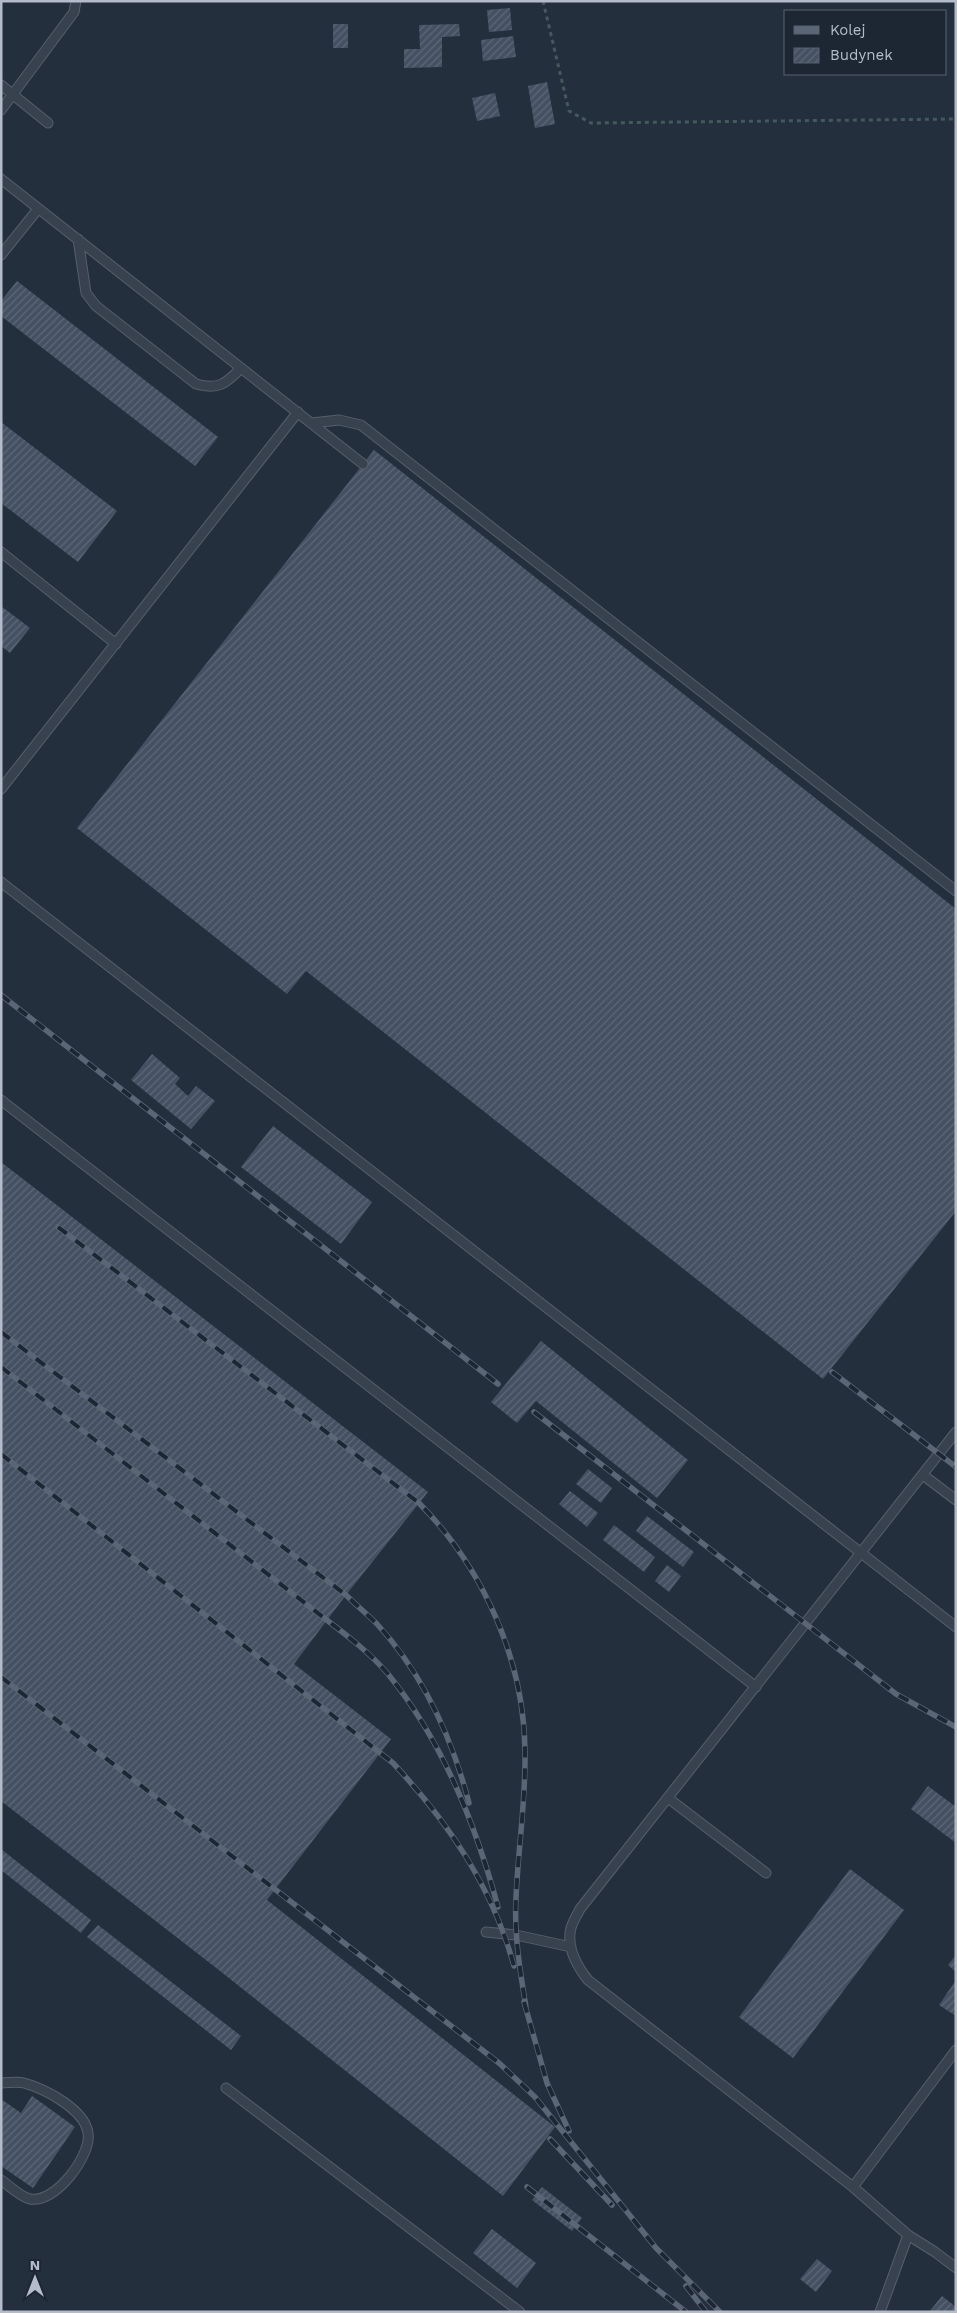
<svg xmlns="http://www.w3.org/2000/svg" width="957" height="2313" font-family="'Work Sans',sans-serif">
  <defs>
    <pattern id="building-hatch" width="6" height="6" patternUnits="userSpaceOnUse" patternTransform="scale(1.25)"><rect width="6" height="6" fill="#455162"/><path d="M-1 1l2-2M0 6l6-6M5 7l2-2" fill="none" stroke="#5d6877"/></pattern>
  </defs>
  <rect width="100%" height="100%" fill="#242f3e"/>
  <path fill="url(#building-hatch)" d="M510,8L512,30L489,32L487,10Z
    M333,24H348V48H333Z
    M459,24L460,36L442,37V67L404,68V49H420L419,25Z
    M513,36L516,57L483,61L481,40Z
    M547,82L555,124L535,128L528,86Z
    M495,93L500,116L477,121L472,98Z
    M17,281L218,437L195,466L1,316V301Z
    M1,422L117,511L78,562L1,503Z
    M374,450L956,909V1211L823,1379L306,971L287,994L77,828Z
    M1,606L30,628L10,653L1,646Z
    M152,1054L180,1078L175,1084L188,1096L196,1086L215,1101L191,1129L131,1080Z
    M273,1126L372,1202L341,1244L241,1167Z
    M1,1162L428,1492L346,1595L294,1664L391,1739L267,1900L555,2127L503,2196L215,1967L1,1801Z
    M541,1341L688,1460L657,1498L536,1401L517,1423L491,1402Z
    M588,1469L612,1488L601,1503L576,1484Z
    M570,1491L598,1513L587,1527L559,1504Z
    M647,1516L694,1552L683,1567L636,1531Z
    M614,1525L655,1557L644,1572L603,1540Z
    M667,1565L681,1576L669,1592L655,1581Z
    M928,1786L956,1807V1843L911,1809Z
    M1,1849L91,1920L81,1933L1,1870Z
    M850,1869L904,1910L793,2058L739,2017Z
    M98,1925L241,2036L231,2050L87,1937Z
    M956,1955V1972L948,1965Z
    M956,1980V2016L939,2005Z
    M32,2096L75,2127L33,2188L1,2166V2099L21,2113Z
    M542,2187L582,2218L572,2231L532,2200Z
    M492,2229L536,2263L517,2288L473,2253Z
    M817,2259L832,2271L816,2292L800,2279Z
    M942,2296L956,2307V2312H929Z"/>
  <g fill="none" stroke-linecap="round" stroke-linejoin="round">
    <defs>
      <path id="service" d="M1,85L48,123
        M1,110L74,12L76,1
        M1,179L363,464
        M78,239L86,293L96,306L196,384C218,390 226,384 241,368
        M1,255L38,209
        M312,423L339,420L361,425L956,891
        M1,552L116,644
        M1,789L298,412
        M1,882L956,1627
        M1,1100L756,1687
        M923,1475L956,1500
        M668,1798L766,1873
        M486,1932L516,1935L571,1947
        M1,2083C9,2083 17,2081 24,2083C46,2089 85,2110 88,2133C92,2154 56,2204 30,2199C20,2197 10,2186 1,2180
        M226,2088L520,2312
        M853,2187L956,2050
        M908,2235L935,2252L956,2268
        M880,2312L908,2235L853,2187L588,1980C577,1966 566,1947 571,1928C573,1921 577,1915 580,1909L956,1432"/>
    </defs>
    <use href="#service" stroke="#565f6c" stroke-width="11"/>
    <path stroke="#44595c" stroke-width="3" stroke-dasharray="4 4" stroke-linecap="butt" d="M543,1L569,111L591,123L956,119"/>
    <use href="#service" stroke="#38414e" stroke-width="9"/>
    <defs>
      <path id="rail" d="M1,995L498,1384
        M58,1227L419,1503C483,1568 524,1659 525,1751C526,1800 518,1849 516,1898C514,1934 520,1971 526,2007
        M1,1332L346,1595C356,1605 367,1614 377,1624C423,1674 452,1738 469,1803
        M1,1367L328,1621C349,1637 371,1654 388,1674C443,1742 475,1823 498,1907
        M832,1372L956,1467
        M534,1412L896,1694L956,1727
        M1,1454L393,1763C448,1822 492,1886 514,1966
        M1,1677L499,2063L535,2097L656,2248L720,2312
        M524,2002L547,2083L569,2131
        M550,2139L612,2205
        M527,2187L686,2312
        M686,2286L706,2312"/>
    </defs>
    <use href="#rail" stroke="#5a6575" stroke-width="5.5"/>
    <use href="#rail" stroke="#1d2633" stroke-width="4" stroke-dasharray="11" stroke-linecap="butt"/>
  </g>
  <rect width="957" height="2313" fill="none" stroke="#b4bcc9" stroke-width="5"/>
  <rect x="784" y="10" width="162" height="65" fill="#1d2633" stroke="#59626f"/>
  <rect x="794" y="26" width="25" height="8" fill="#5a6575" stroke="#59626f"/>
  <text x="830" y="35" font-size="15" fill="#b4bcc9">Kolej</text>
  <rect x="794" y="48" width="25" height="15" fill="url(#building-hatch)" stroke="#59626f"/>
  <text x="830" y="60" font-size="15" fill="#b4bcc9">Budynek</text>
  <g transform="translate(35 2278)" stroke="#1d2633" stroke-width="4" paint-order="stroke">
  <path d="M0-4L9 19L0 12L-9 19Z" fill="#b4bcc9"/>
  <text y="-8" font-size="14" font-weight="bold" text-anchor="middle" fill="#b4bcc9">N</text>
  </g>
</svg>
